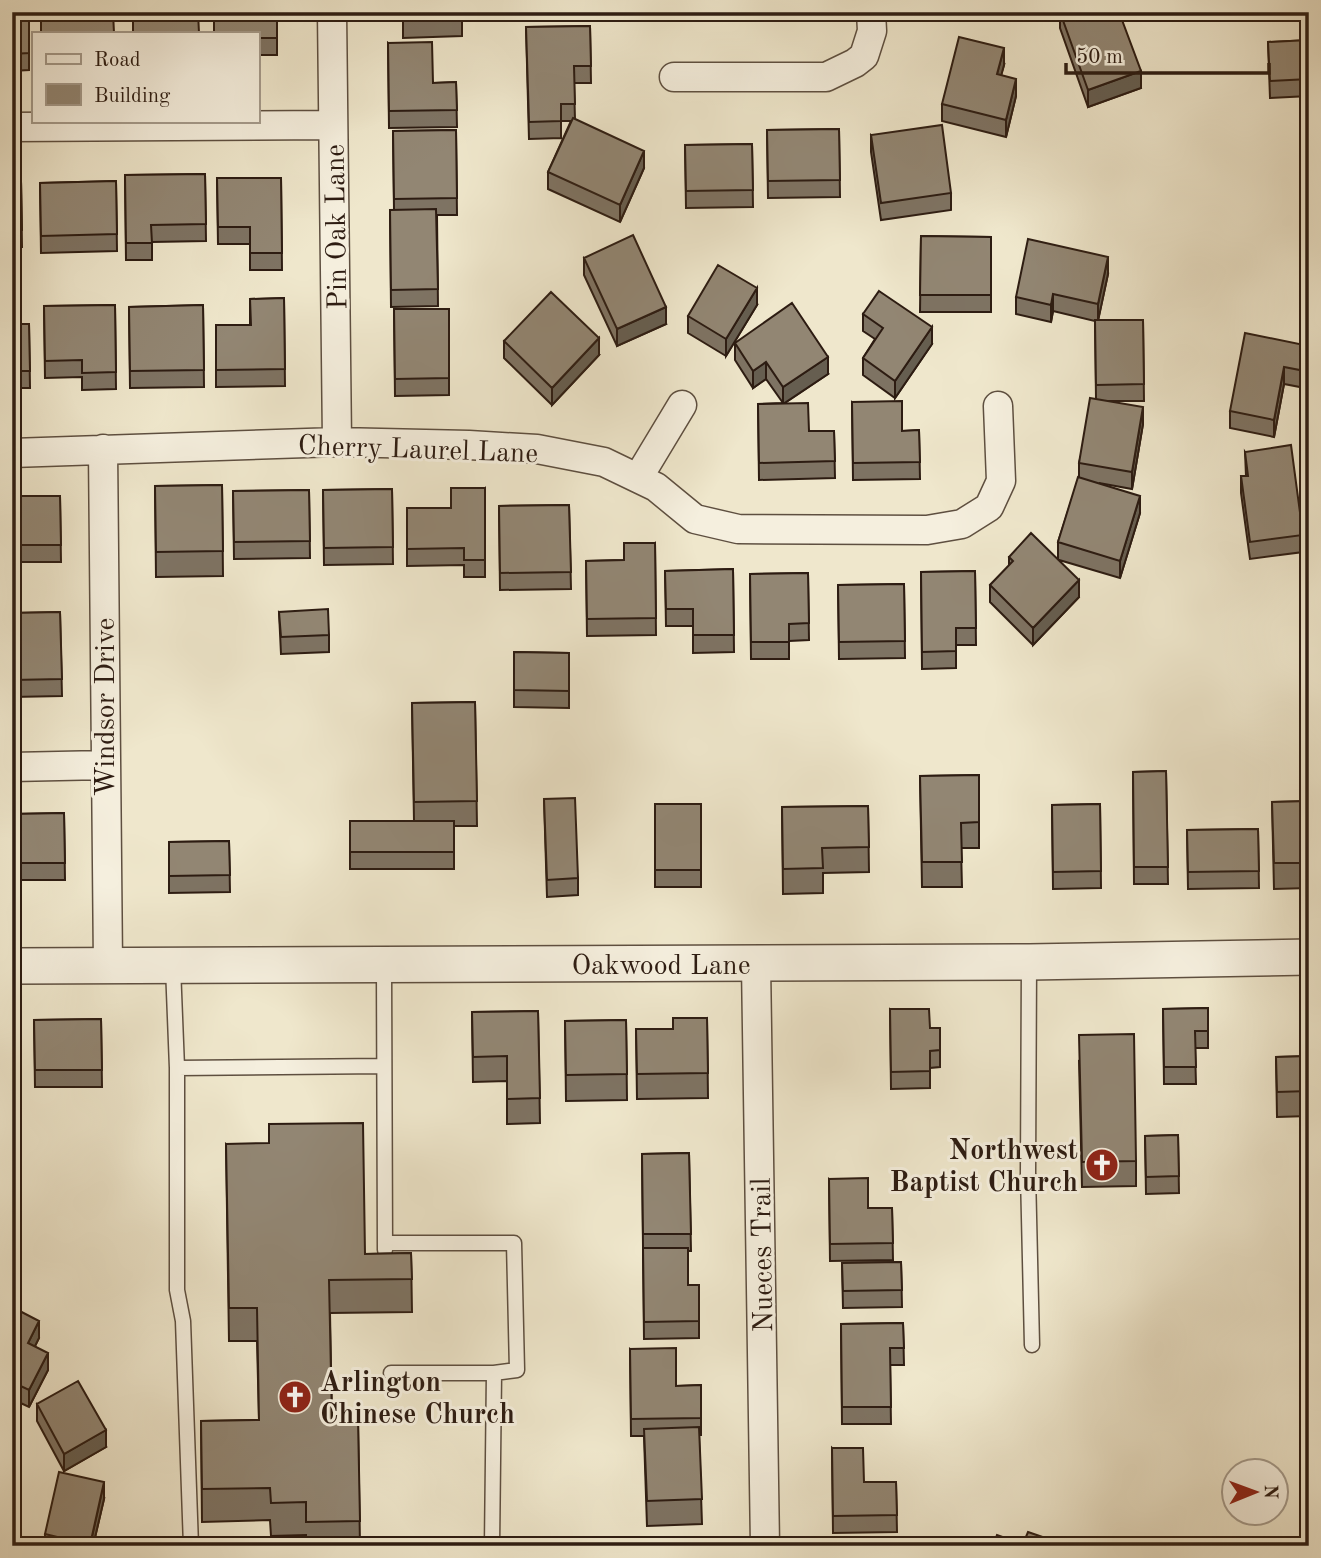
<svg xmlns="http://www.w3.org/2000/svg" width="1321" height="1558" font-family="'Old Standard TT',serif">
  <rect width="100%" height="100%" fill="#efe7cc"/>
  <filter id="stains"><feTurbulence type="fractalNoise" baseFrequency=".00286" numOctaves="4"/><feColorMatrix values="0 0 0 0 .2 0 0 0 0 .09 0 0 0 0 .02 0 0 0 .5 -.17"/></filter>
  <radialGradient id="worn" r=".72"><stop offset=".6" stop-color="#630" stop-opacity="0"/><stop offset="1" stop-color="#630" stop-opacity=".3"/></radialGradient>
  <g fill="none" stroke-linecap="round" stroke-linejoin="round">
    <defs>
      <path id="service" d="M1029,962L1028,1174L1032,1345
        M384,966L385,1250
        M173,967L177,1068L384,1066
        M177,1068V1290L183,1321L191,1546
        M385,1243H514L517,1370L494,1373L492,1546
        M391,1373H494"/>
      <path id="minor" d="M332,12L337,442
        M674,77H826L855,63L864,56L872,31L871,12
        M12,127L333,125
        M103,449L108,966
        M12,453L337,442L469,445L537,449L604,462L656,487L695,519L738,529L927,530L962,524L989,507L1001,481L998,406
        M638,478L682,405
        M12,767L105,765
        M756,964L765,1546"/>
      <path id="tertiary" d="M12,966L1029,962L1309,957"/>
    </defs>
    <use href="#service" stroke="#5e4f40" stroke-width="17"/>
    <use href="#minor" stroke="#5e4f40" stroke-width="31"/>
    <use href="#tertiary" stroke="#5e4f40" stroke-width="38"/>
    <use href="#service" stroke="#f5efde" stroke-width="14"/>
    <use href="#minor" stroke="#f5efde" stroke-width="28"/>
    <use href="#tertiary" stroke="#f5efde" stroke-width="35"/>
  </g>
  <path fill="#7e7363" stroke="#2d1c12" stroke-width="2" d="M12,12H29V70L12,71Z
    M277,12V55H257V33Z
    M403,12H462V36L403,38Z
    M934,12H992V19L934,20Z
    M1060,12H1119L1141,88L1088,107L1060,28Z
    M590,26L591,83H574L575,119L644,168L620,222L548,189V172L571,121H561V138L529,139L526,27Z
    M1309,40V96L1270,98L1268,42Z
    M388,43L433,83L456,82L457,127L389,128Z
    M1004,65L1001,75L1016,96L1006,137L942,121V104Z
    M839,129L840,197L768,198L767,130Z
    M456,130L457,215H437L438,306L391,307L390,210H394L393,131Z
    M871,135L951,193V210L881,220L871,152Z
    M752,144L753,207L686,208L685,145Z
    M205,174L206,241L152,242V260H126L125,175Z
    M217,178H281L282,270H250V244H218Z
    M21,180L22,247H12V181Z
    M116,181L117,251L41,253L40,183Z
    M921,236L991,237V312H920Z
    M584,258L666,324L617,346L584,275Z
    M1108,274L1098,320H1143L1144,401H1109L1143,424L1132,489L1099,483L1140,513L1120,578L1059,560L1079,597L1033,645L990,602V585L1009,566V557L1058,559V542L1079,477V463L1096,399L1095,321L1053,311L1051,322L1016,314V297Z
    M1309,293V320L1305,313V296Z
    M284,298L285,386L216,387V325H250V299Z
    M115,305L116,389L82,390V377L45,378L44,306Z
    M203,305L204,387L130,388L129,307Z
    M757,305L726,356L688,333V316Z
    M394,309H449V395L395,396Z
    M863,314L932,344L895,398L863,375V358L875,339L863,331Z
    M12,324H29L30,388H12Z
    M504,341L599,355L552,405L504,358Z
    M735,343L828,374L785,403L809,431H834L835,478L759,480L758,404L783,403L766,379L753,388L735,360Z
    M1309,346V371L1305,388L1284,384L1274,437L1230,428V411Z
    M852,402L902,431L919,430L920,479L853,480Z
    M1245,452L1303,535V552L1250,559L1241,493V476H1246Z
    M222,485L223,576L156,577L155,486Z
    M485,488V577H464V565L407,566V508H451Z
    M392,489L393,564L324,565L323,490Z
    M309,490L310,558L234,559L233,491Z
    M12,496H60L61,562H12Z
    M569,505L571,589L500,590L499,506Z
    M655,543L656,635L587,636L586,561L624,560Z
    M733,569L734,652L693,653V626H666L665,571Z
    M975,571L976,645H956V668L922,669L921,572Z
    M808,573L809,640L789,641V659H751L750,574Z
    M904,584L905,658L839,659L838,585Z
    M60,612L62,696L12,697V613Z
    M279,612L329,635V652L281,654Z
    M514,652L569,653V708L514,707Z
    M475,702L477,826H454V869H350V821H414L412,703Z
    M1166,771L1168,884H1134L1133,772Z
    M979,775V848H961L962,887H922L920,776Z
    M544,799L578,878V895L547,897Z
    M1309,801V888L1274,889L1272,802Z
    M655,804H701V887H655Z
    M1100,804L1101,888L1053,889L1052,805Z
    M868,806L869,872L823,873V893L783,894L782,807Z
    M64,813L65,880H12V814Z
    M1258,829L1259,888L1188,889L1187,830Z
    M229,841L230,892L169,893V842Z
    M1208,1008V1048H1195L1196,1084H1164L1163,1009Z
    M890,1009L930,1028L940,1050V1067L930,1068V1088L891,1089Z
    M538,1011L540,1123L507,1124V1081L473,1082L472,1012Z
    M707,1018L708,1098L637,1099L636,1029H673Z
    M101,1019L102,1087H35L34,1020Z
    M626,1020L627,1100L566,1101L565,1021Z
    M1309,1056V1116L1277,1117L1276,1057Z
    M1079,1060L1136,1161V1186L1082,1187Z
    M1178,1135L1179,1193L1146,1194L1145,1136Z
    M226,1144L365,1254L411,1253L412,1312L330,1313L332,1420L358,1419L360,1546H306V1535L271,1536L270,1520L202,1522L201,1421L259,1420L257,1341H229Z
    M689,1153L691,1251H688V1285H699V1338L644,1339L642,1154Z
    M829,1179L868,1208H892L893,1260L830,1261Z
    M901,1262L902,1307L843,1308L842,1263Z
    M12,1307L39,1338L35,1346L48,1370L29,1407L12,1399Z
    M903,1323L904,1365H890L891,1424H842L841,1324Z
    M630,1349L676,1386L701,1385V1435H699L702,1524L647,1526L644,1436H631Z
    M37,1404L106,1447L64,1471L37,1421Z
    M832,1448L864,1482H896L897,1532L833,1533Z
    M104,1499L93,1546H45V1534Z"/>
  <path fill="#665e50" stroke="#2d1c12" stroke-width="2" d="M1004,48V65L997,91V74Z
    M1141,71V88L1088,107V90Z
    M1016,79V96L1006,137V120Z
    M644,151V168L620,222V205Z
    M1108,257V274L1098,321V304Z
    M757,288V305L726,356V339Z
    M1053,294V311L1051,322V305Z
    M666,307V324L617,346V329Z
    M932,327V344L895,398V381Z
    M599,338V355L552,405V388Z
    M1309,354V371L1305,388V371Z
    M828,357V374L783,404V387Z
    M766,362V379L753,388V371Z
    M1284,367V384L1274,437V420Z
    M1143,407V424L1132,489V472Z
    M1140,496V513L1120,578V561Z
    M1079,580V597L1033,645V628Z
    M39,1321V1338L28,1360V1343Z
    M48,1353V1370L29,1407V1390Z
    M106,1430V1447L64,1471V1454Z
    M104,1482V1499L93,1546H90Z"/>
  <path fill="#928673" stroke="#2d1c12" stroke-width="2" d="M12,12H29V53L12,54Z
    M41,12H113L114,33H41Z
    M133,12H198L199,33H133Z
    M214,12H277V38H257V33H214Z
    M403,12H462V19L403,21Z
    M1060,12H1119L1141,71L1088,90Z
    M590,26L591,66H574L575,104H561V121L529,122L526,27Z
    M959,37L1004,48L997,74L1016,79L1006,120L942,104Z
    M1309,40V79L1270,81L1268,42Z
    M432,42L433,83L456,82L457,110L389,111L388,43Z
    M573,118L644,151L620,205L548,172Z
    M942,125L951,193L881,203L871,135Z
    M839,129L840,180L768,181L767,130Z
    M456,130L457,198L394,199L393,131Z
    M752,144L753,190L686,191L685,145Z
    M205,174L206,224L151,225L152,243H126L125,175Z
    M217,178H281L282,253H250V227H218Z
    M21,180L22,230L12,229V181Z
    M116,181L117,234L41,236L40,183Z
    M436,209L438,289L391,290L390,210Z
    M633,235L666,307L617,329L584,258Z
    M921,236L991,237V295H920Z
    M1028,239L1108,257L1098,304L1053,294L1051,305L1016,297Z
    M718,265L757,288L726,339L688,316Z
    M879,291L932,327L895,381L863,358L883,328L863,314Z
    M551,292L599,338L552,388L504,341Z
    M1309,293V303L1305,296Z
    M284,298L285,369L216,370V325H251L250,299Z
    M792,303L828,357L783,387L766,362L753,371L735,343Z
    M115,305L116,372L82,373V360L45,361L44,306Z
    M203,305L204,370L130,371L129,307Z
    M394,309H449V378L395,379Z
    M1095,320H1143L1144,384L1096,385Z
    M12,324H29L30,371H12Z
    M1245,333L1309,346V354L1305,371L1284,367L1274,420L1230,411Z
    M1090,398L1143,407L1132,472L1079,463Z
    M902,401V431L919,430L920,462L853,463L852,402Z
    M808,403L809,431H834L835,461L759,463L758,404Z
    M1291,445L1303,535L1250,542L1241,476H1248L1245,452Z
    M1078,477L1140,496L1120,561L1058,542Z
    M222,485L223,551L156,552L155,486Z
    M451,488H485V560H464V548L407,549V508H451Z
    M392,489L393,547L324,548L323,490Z
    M309,490L310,541L234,542L233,491Z
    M12,496H60L61,545H12Z
    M569,505L571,572L500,573L499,506Z
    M1031,533L1079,580L1033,628L990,585L1013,561L1009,557Z
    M624,543H655L656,618L587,619L586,561L624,560Z
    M733,569L734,635H693V609H666L665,571Z
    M975,571L976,628H956V651L922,652L921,572Z
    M808,573L809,623L789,624V642H751L750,574Z
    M904,584L905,641L839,642L838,585Z
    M328,609L329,635L281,637L279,612Z
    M60,612L62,679L12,680V613Z
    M514,652L569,653V691L514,690Z
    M475,702L477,801L414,802L412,703Z
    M1166,771L1168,867H1134L1133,772Z
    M979,775V822L961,823L962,862H922L920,776Z
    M575,798L578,878L547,880L544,799Z
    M1309,801V863H1274L1272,802Z
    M655,804H701V870H655Z
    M1100,804L1101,871L1053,872L1052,805Z
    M868,806L869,847L822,848L823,868L783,869L782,807Z
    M64,813L65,863H12V814Z
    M350,821H454V852H350Z
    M1258,829L1259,871L1188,872L1187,830Z
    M229,841L230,875L169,876V842Z
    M1208,1008V1031H1195L1196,1067H1164L1163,1009Z
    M890,1009H929L930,1028H940V1050L930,1051V1071L891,1072Z
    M538,1011L540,1098L507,1099V1056L473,1057L472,1012Z
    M673,1018H707L708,1073L637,1074L636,1029H673Z
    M101,1019L102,1070H35L34,1020Z
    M626,1020L627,1074L566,1075L565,1021Z
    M1134,1034L1136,1161L1082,1162L1079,1035Z
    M1309,1056V1091L1277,1092L1276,1057Z
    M363,1123L365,1254L411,1253L412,1279L329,1280L332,1420L358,1419L360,1521L306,1522V1502L271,1503L270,1488L202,1489L201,1421L259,1420L257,1308H229L226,1144L269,1143V1124Z
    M1178,1135L1179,1176L1146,1177L1145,1136Z
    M689,1153L691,1234H643L642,1154Z
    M868,1178V1208H892L893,1243L830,1244L829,1179Z
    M643,1248H688V1285H699V1321L644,1322Z
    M901,1262L902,1290L843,1291L842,1263Z
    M12,1307L39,1321L28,1343L48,1353L29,1390L12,1382Z
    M903,1323L904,1348H890L891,1407H842L841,1324Z
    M676,1348V1386L701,1385V1418L631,1419L630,1349Z
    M78,1381L106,1430L64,1454L37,1404Z
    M699,1427L702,1499L647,1501L644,1429Z
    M832,1448H863L864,1482H896L897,1515L833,1516Z
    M59,1472L104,1482L90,1545L45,1534Z
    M1028,1532L1063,1544V1546H993L997,1535L1023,1544Z"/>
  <defs>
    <symbol id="church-disc" viewBox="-11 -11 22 22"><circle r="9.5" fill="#8f2418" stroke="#f5efde"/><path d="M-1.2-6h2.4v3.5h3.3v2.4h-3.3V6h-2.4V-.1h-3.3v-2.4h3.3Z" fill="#fff"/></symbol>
  </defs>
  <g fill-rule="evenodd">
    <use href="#church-disc" x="1083" y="1146" width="38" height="38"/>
    <use href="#church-disc" x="276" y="1378" width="38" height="38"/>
  </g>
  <g text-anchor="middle" stroke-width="6" stroke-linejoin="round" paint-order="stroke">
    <g font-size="28" fill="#2d1c12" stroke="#f5efde">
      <text transform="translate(335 227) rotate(-91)" y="10">Pin Oak Lane</text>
      <text transform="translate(418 448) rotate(2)" y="10">Cherry Laurel Lane</text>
      <text transform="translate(104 707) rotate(-90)" y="10">Windsor Drive</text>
      <text x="661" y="974">Oakwood Lane</text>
      <text transform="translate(761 1255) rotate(-91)" y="10">Nueces Trail</text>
    </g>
    <g font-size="28" font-weight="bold" fill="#2d1c12" stroke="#f5efde" text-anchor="end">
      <text x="1078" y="1159">Northwest<tspan x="1078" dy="32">Baptist Church</tspan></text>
      <text x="320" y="1391" text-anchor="start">Arlington<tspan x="320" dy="32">Chinese Church</tspan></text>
    </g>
  </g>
  <rect width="1321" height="1558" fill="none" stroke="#efe7cc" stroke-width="42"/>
  <rect x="14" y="14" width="1293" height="1530" fill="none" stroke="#2d1c12" stroke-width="3.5"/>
  <rect x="21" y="21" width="1279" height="1516" fill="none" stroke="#2d1c12" stroke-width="2"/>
  <rect x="32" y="32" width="228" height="91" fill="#f5efde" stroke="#a59b8c" stroke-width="2"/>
  <rect x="46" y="54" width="35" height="10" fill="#f5efde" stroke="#a59b8c" stroke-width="2"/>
  <text x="94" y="66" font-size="21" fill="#2d1c12">Road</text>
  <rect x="46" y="84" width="35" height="21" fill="#928673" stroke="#a59b8c" stroke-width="2"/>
  <text x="94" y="102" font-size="21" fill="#2d1c12">Building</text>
  <g transform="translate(1255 1492) rotate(89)"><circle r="33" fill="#f5efde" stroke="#a59b8c" stroke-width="2"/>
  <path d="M0-5L12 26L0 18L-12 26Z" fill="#8f2418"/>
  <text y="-10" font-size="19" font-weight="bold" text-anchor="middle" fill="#2d1c12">N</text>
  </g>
  <path d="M1066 63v10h203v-10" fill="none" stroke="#2d1c12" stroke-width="3.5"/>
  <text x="1076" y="63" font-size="21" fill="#2d1c12" stroke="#f5efde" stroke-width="5" paint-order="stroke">50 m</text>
  <rect width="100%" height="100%" filter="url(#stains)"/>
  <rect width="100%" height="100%" fill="url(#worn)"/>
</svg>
